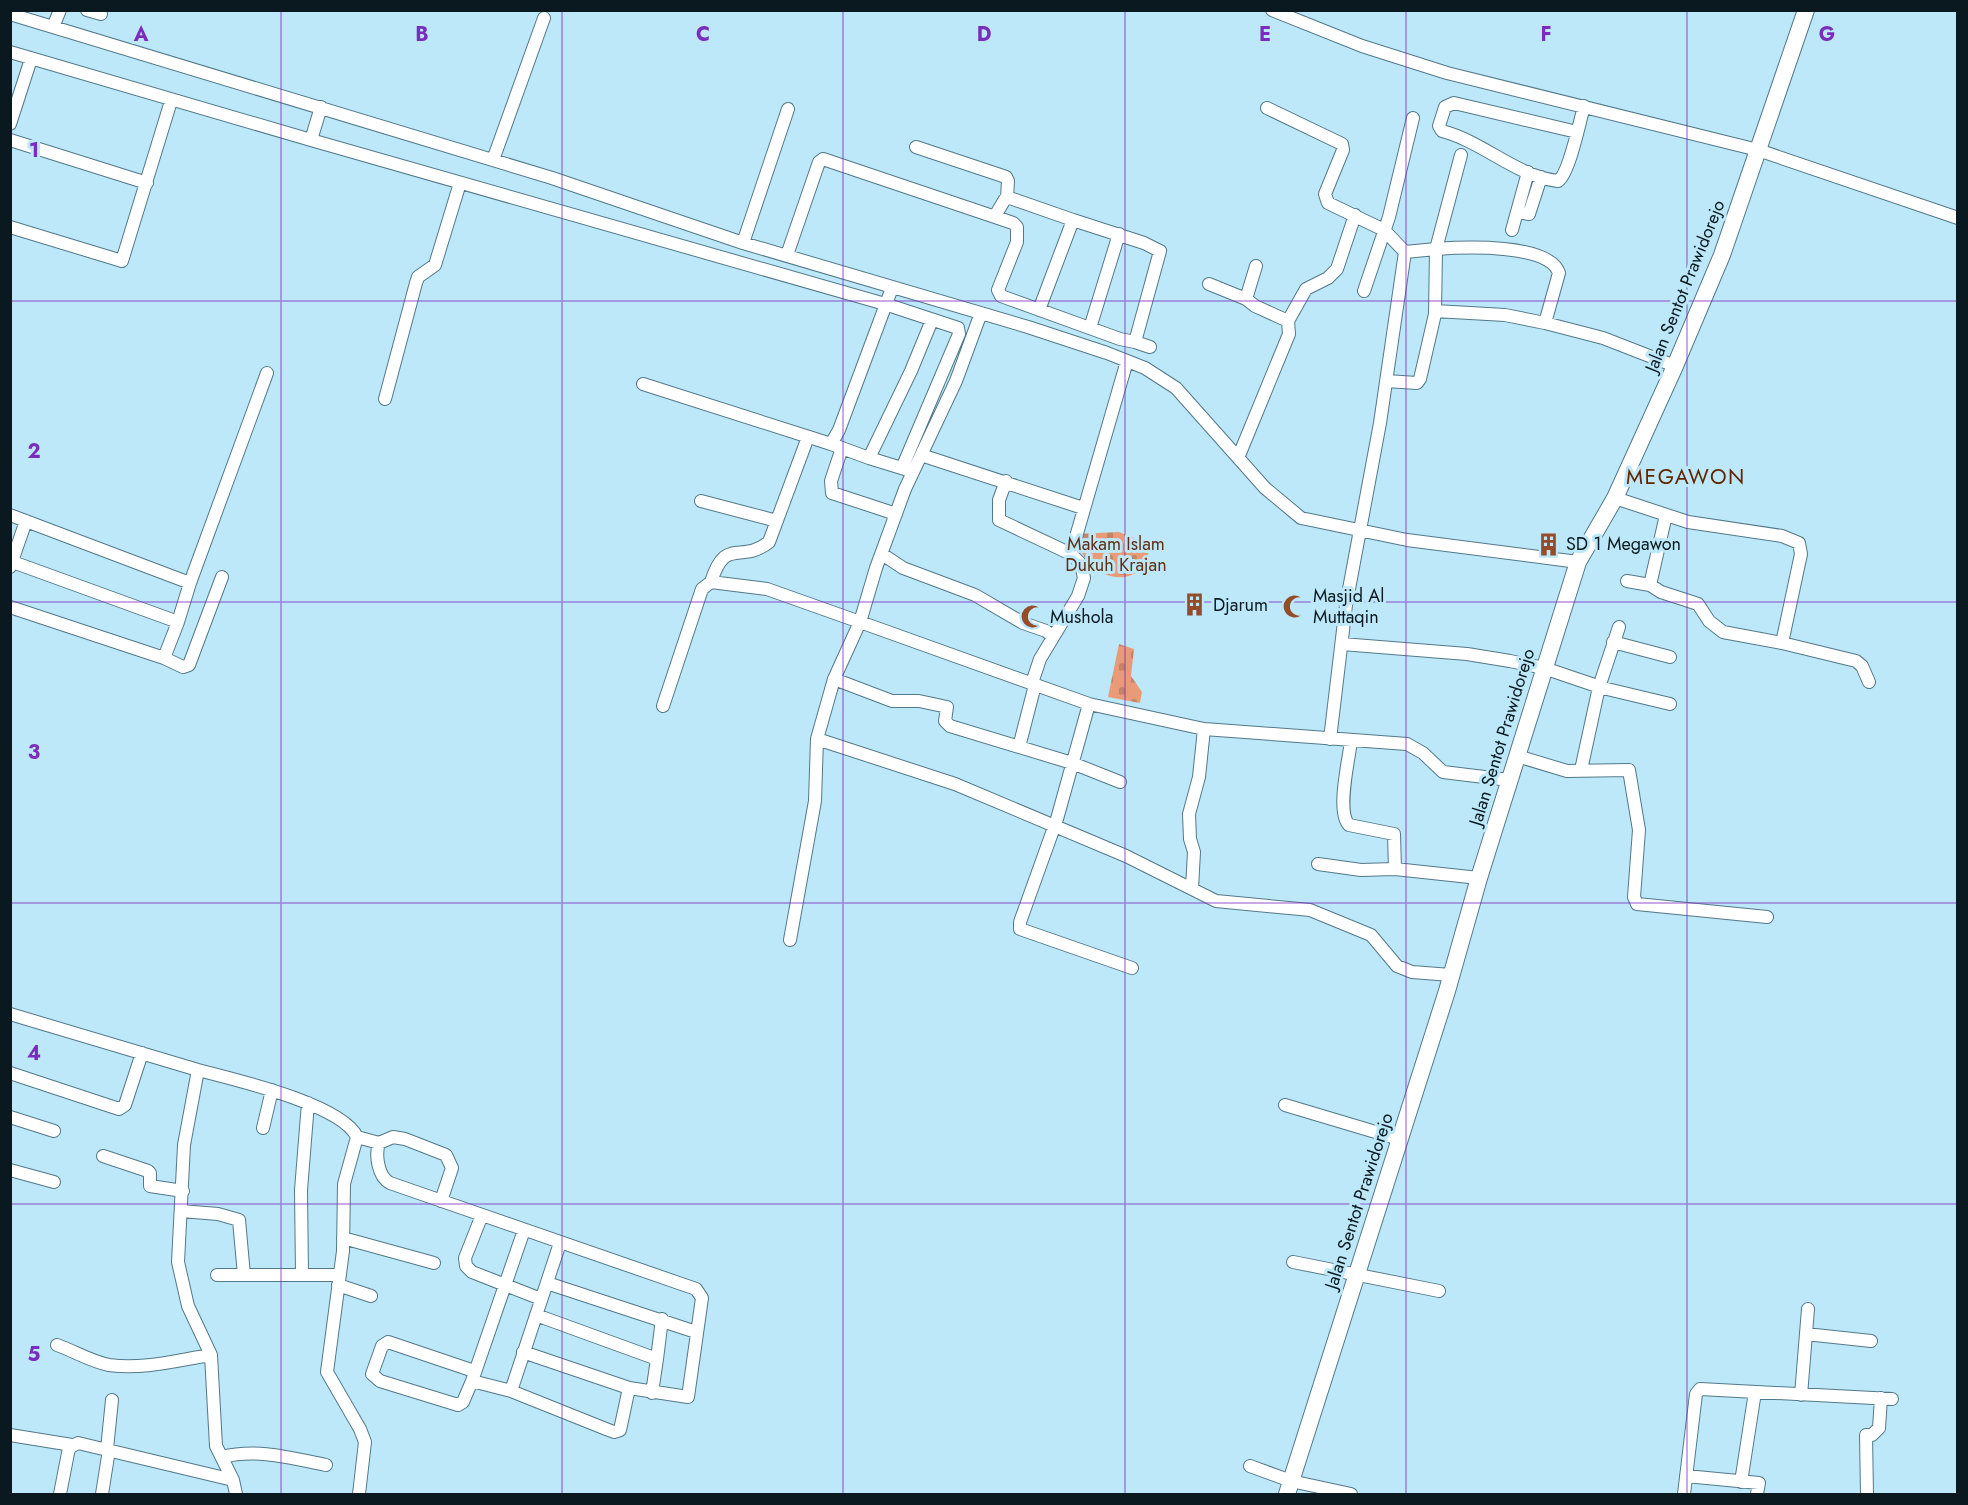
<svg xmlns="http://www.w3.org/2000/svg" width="1968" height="1505" font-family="Jost,sans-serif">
  <defs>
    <pattern id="cemetery-stones" width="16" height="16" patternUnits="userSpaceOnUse" patternTransform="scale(1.5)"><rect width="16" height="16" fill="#e99a76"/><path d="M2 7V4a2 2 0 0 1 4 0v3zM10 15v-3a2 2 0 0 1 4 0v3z" fill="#c68466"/></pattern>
  </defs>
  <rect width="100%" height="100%" fill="#bde8f9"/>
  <path fill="url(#cemetery-stones)" d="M1119,532L1151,545C1148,552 1146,565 1140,570C1114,591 1077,563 1077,534Z
    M1119,644L1134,649L1131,676L1142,692L1140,703L1108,697Z"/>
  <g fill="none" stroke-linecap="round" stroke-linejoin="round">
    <defs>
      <path id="minor" d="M87,10L101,14
        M1272,10L1362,46L1447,73L1758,150L1958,218
        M10,14L552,178L743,243L1028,327L1107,353L1145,368L1176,388L1265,488L1301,518L1407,540L1578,562
        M53,27L60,10
        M10,52L311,140L321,107
        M1267,108L1342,144L1343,150L1325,194L1328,203L1384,230L1405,252L1380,423L1346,605L1330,739
        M10,124L31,59
        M1577,132L1454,103L1445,107L1439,126L1442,131C1484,142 1515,176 1558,181C1569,174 1580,121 1584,106
        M10,140L147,183
        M311,140L885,304L958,328L959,334L902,468
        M916,147L1006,177L1008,181L1007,198
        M1461,155L1436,249C1463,247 1549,243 1559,273L1545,323L1603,338L1675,366
        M493,160L544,18
        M1517,212L1529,214L1541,177
        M995,216L1005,199L1010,198L1073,220
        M10,227L122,261L171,101
        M1512,230L1528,172
        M743,243L788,109
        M787,255L819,162L823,159L1013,223L1017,227V242L998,290L1001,296L1120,339L1135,342L1160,251L1144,243L1073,220L1039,310
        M1209,284L1246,299
        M1364,291L1389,217L1413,118
        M1435,311L1505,315L1545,323
        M1288,321L1306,289L1328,278L1337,269L1355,215
        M1090,328L1119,234
        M1135,342L1150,347
        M1386,381L1417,383L1420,379L1435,314L1436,249L1405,252
        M643,384L831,444L839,430L892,288
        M385,399L416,283L418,277L435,265L460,183
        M831,444L869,458L911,371L932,320
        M842,448L831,481L832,493L896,514
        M921,455L1083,508
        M869,458L908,470
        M1238,458L1289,334L1288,321L1255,306L1246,299L1256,266
        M1006,481L999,500V520L1071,554
        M1615,498L1688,522L1782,536L1799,543L1801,554L1782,643L1723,632L1709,621L1698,604L1661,592L1650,585L1666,515
        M701,501L777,521
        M10,515L190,583L178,622
        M882,554L903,568L975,595L1023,623L1046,631L1052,636
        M10,561L178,622L164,658L10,607
        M10,567L26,521
        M1627,581L1650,585
        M711,582C726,535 740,565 769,542L808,437
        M190,583L267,373
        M1613,642L1670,657
        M1782,643L1856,661L1862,666L1869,682
        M1342,644L1467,654L1510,661L1544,668L1603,688L1670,704
        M164,658L183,667L189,665L222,577
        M834,679L892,701H919L947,707L945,721L950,726L1072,763L1120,782
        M1032,683L1040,659L1078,596L1084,578L1081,564L1071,554L1127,361
        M1089,704L1057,819L1020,922V929L1132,968
        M663,706L702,589L711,582L767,589L860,622L876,568L905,489L956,381L981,313
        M817,739L955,784L1126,856L1216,901L1310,910L1371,935L1397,966L1412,972L1451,975
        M1351,741C1349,759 1336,812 1349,825L1394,834L1395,869L1479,878
        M1019,747L1035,685
        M1517,756L1567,771L1629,770L1639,830L1634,897L1637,904L1767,917
        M1581,770L1599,687L1619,627
        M1318,864L1361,870L1395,869
        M1192,888L1194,852L1190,839L1189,814L1199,777L1204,729
        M790,940L815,801L817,739L834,679L860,622L1089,704L1204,729L1407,744L1423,753L1443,772L1509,780
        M10,1014L198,1070L184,1145L178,1262L188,1306L211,1355L216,1446L233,1480L236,1494
        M198,1070C232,1079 342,1104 357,1137L344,1184L343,1251L327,1372L360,1429L365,1442L359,1494
        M10,1073L119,1109L125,1105L142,1053
        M1285,1105L1399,1139
        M10,1117L54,1131
        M263,1128L272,1090
        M357,1137L379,1143L393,1137L405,1139L446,1155L452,1168L441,1201
        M379,1143C375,1155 378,1177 390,1183L696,1289L702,1298L688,1397L629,1388
        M103,1156L148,1171L150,1173V1186L183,1191
        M10,1170L54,1182
        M181,1211L218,1214L239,1220L244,1275
        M482,1215L465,1258L466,1266L472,1272L541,1299
        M343,1238L434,1263
        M1293,1262L1439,1291
        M302,1274L301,1190L308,1103
        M217,1275H340
        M547,1283L696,1332
        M338,1285L371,1296
        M536,1315L657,1359L652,1393
        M1806,1334L1871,1341
        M57,1345C74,1351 92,1362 109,1365C143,1370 178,1360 211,1355
        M523,1352L629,1388L620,1430L614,1432L606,1429L511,1391L560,1243
        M657,1359L662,1319
        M472,1381L463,1402L458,1405L380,1381L372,1374L382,1346L388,1342L474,1371
        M511,1391L472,1381L524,1230
        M1801,1395L1808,1309
        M10,1435L72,1445
        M107,1449L112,1400
        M222,1457C257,1448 291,1458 326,1465
        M1250,1466L1291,1481L1351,1494
        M1686,1476L1759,1483L1757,1494
        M1741,1482L1755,1392
        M60,1494L69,1448L78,1443L233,1480
        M102,1494L109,1450
        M1684,1494L1696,1394L1700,1389L1892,1399
        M1867,1494L1866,1435H1872L1879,1428L1881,1398"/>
      <path id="major" d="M1287,1494L1447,991L1479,878L1578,562L1615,498L1675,366L1722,255L1806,10"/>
    </defs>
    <use href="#minor" stroke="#527989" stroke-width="14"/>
    <use href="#major" stroke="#527989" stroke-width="18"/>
    <use href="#minor" stroke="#fff" stroke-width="12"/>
    <use href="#major" stroke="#fff" stroke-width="16"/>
  </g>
  <path fill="none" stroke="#7b2cbf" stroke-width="1.5" stroke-opacity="0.55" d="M281,10V1494M562,10V1494M843,10V1494M1125,10V1494M1406,10V1494M1687,10V1494M10,301H1958M10,602H1958M10,903H1958M10,1204H1958"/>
  <defs>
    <symbol id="building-bare" viewBox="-9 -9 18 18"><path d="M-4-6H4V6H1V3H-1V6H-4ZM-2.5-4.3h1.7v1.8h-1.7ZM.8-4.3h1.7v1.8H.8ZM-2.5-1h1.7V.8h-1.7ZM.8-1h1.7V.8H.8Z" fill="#944c29" stroke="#bde8f9" stroke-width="2.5" paint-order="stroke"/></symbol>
    <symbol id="mosque-bare" viewBox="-9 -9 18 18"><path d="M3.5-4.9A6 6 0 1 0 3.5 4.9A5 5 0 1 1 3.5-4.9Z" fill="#944c29" stroke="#bde8f9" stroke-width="2.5" paint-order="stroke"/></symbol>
  </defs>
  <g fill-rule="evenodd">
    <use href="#building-bare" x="1532" y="528" width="33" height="33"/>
    <use href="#building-bare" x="1178" y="588" width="33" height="33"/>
    <use href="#mosque-bare" x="1278" y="590" width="33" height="33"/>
    <use href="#mosque-bare" x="1016" y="600" width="33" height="33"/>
  </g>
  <g text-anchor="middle" stroke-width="6" stroke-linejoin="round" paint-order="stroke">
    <g font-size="18" fill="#09191f" stroke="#bde8f9">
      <text transform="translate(1685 286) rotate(-68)" y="6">Jalan Sentot Prawidorejo</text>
      <text transform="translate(1502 737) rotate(-73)" y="6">Jalan Sentot Prawidorejo</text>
      <text transform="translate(1359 1201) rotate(-72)" y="6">Jalan Sentot Prawidorejo</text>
    </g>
    <g font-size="18" fill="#612e14" stroke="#bde8f9">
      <text x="1116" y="550">Makam Islam<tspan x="1116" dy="21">Dukuh Krajan</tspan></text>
    </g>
    <g font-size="18" fill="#09191f" stroke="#bde8f9" text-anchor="start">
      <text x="1566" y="550">SD 1 Megawon</text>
      <text x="1313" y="602">Masjid Al<tspan x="1313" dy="21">Muttaqin</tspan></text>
      <text x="1213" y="611">Djarum</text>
      <text x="1050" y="623">Mushola</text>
    </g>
    <g font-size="21" letter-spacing="1.5" fill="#632500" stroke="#bde8f9">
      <text x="1686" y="484">MEGAWON</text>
    </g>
  </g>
  <g font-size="20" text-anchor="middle" font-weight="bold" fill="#7b2cbf" stroke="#bde8f9" stroke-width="6" stroke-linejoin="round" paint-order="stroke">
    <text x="141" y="41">A</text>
    <text x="422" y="41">B</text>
    <text x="703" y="41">C</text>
    <text x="984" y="41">D</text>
    <text x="1265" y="41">E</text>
    <text x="1546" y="41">F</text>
    <text x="1827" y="41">G</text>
    <text x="34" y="157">1</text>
    <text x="34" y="458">2</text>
    <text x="34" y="759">3</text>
    <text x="34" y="1060">4</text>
    <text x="34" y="1361">5</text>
  </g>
  <rect width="1968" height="1505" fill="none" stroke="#09191f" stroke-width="24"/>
</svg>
